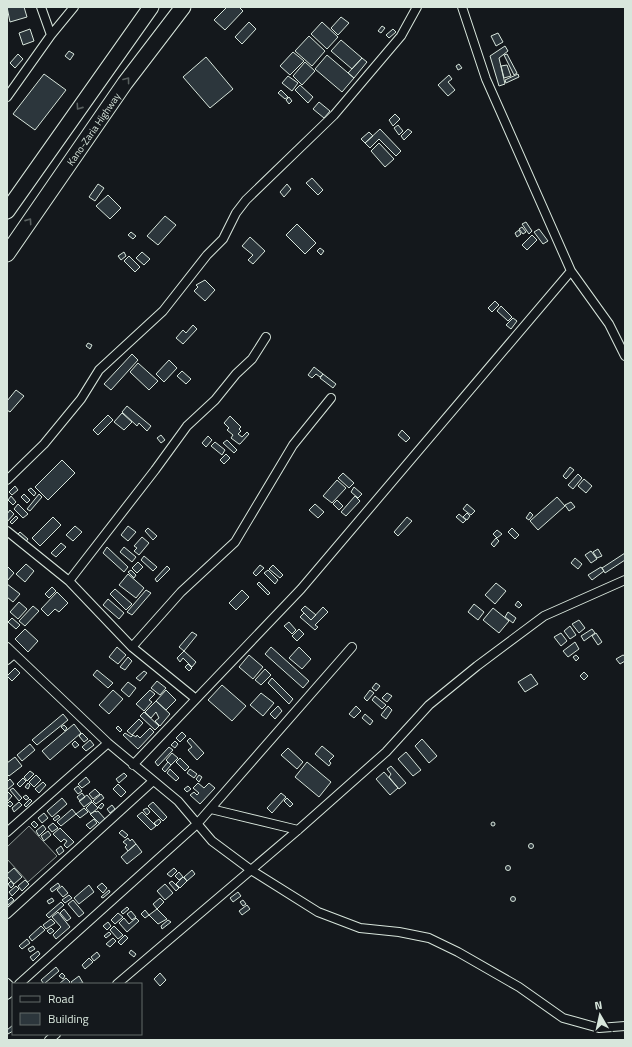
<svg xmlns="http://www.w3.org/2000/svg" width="632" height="1047" viewBox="0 0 632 1047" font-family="'Titillium Web',sans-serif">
<rect width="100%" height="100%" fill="#14181c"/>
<path fill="#202428" stroke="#939e99" d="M29,826l28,30 -29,26 -21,-23v-12z"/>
<path fill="#2c363c" stroke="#d8e6dc" d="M7,7h17l3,10 -17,5z
M227,7h12l4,4 -18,19 -11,-10z
M341,17l8,6 -11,12 -7,-7z
M249,22l7,7 -14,15 -7,-7z
M322,22l16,15 -11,12 -16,-15z
M382,26l3,2 -4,5 -3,-2z
M30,29l4,12 -11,4 -4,-12z
M393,29l3,3 -7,6 -3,-3z
M498,33l5,9 -7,4 -5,-10z
M309,36l16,15 -13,15 -17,-15z
M341,40l21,18 -10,11 -21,-18z
M505,46l3,5 -9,7 6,26 -6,2 -9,-30z
M69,51l5,3 -4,6 -5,-4z
M293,52l11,9 -14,14 -10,-9z
M18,54l5,5 -8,9 -5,-5z
M507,54l10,19 -3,2 -10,-20z
M327,55l27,23 -12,14 -27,-23z
M206,57l27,32 -23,19 -27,-31z
M362,58l5,4 -13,16 -6,-5z
M305,62l10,9 -13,14 -9,-9z
M459,64l3,4 -4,2 -2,-4z
M507,65l4,11 -7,2 -3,-12z
M44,74l22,16 -31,40 -22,-16z
M518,74l1,3 -13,6 -1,-3z
M449,75l3,4 -4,3 7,8 -7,6 -10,-11z
M288,76l10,7 -6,8 -10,-8z
M300,85l13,12 -5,6 -13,-13z
M281,90l7,7 -3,2 -7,-6z
M289,97l3,4 -3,3 -3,-4z
M319,102l11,9 -6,7 -11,-9z
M395,114l5,5 -7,7 -4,-6z
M398,125l5,6 -4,4 -5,-7z
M380,129l21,22 -5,5 -17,-17 -9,9 -5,-5z
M408,129l4,3 -8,8 -3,-4z
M369,132l4,4 -8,7 -4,-4z
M379,143l15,16 -9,8 -14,-16z
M312,178l11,12 -5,5 -12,-12z
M98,184l6,4 -9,13 -6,-4z
M287,184l4,5 -7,8 -4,-5z
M108,195l13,13 -11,11 -14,-13z
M165,216l11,9 -18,20 -11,-9z
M526,222l6,9 -3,3 -7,-10z
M297,224l19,19 -11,11 -19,-19z
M522,227l4,5 -3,2 -4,-5z
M539,229l9,12 -5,3 -9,-12z
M519,230l2,4 -4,3 -2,-4z
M131,232l5,4 -3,3 -5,-4z
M532,235l5,5 -10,10 -5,-5z
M250,237l15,14 -12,13 -5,-4 5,-5 -11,-9z
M320,248l4,3 -3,4 -4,-4z
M124,252l2,4 -5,4 -3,-4z
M142,252l8,7 -6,6 -8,-7z
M129,256l11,11 -5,5 -11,-11z
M205,280l10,10 -10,11 -11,-10 4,-4 -2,-2z
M495,301l4,4 -7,7 -4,-4z
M501,306l11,11 -4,4 -11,-10z
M513,318l4,3 -6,8 -5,-4z
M193,325l4,4 -14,15 -7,-6 7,-8 3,3z
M88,343l4,2 -2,4 -4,-3z
M132,354l6,6 -27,30 -7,-6z
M169,360l8,8 -13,14 -8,-8z
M138,363l20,18 -9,9 -19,-18z
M314,367l9,7 -3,3 -4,-3 -4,4 -4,-3z
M182,371l9,8 -5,5 -9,-8z
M323,374l13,10 -3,4 -13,-10z
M16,390l8,6 -14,16 -3,-2v-9z
M127,406l24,20 -4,5 -8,-8 -2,3 -15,-14z
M122,413l10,9 -8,8 -10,-8z
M108,415l5,5 -15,15 -5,-5z
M230,416l11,11 -2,2 2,2 -3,3 4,3 5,-5 2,2 -9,10h-1l-8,-6 2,-3 -6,-5 2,-2 -5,-5z
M402,430l8,8 -4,4 -8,-7z
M161,435l4,5 -4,3 -4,-5z
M208,436l4,4 -6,7 -4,-4z
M227,440l10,10 -3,3 -11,-10z
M215,442l10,8 -3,5 -11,-9z
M226,454l4,4 -6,6 -4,-4z
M62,460l13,13 -27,27 -13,-13z
M570,467l4,3 -8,9 -3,-3z
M343,473l11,10 -5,5 -11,-10z
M578,474l4,4 -9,11 -5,-4z
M584,479l8,7 -6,7 -8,-7z
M337,480l9,8 -14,15 -9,-7z
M15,486l3,4 -6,5 -3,-3z
M354,487l8,7 -4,4 -7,-6z
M31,488l5,5 -2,3 -6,-6z
M24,494l6,6 -3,3 -6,-6z
M39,494l3,3 -12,14 -3,-2z
M11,496l5,6 -3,3 -5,-5z
M355,496l5,5 -14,15 -5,-4z
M557,497l8,9 -27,24 -8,-9z
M337,500l6,6 -4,4 -6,-6z
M571,502l4,5 -6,4 -4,-6z
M18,504l10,10 -5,4 -9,-9z
M315,504l9,8 -6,6 -9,-8z
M467,504l8,7 -4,4 -8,-6z
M10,510l4,4 -7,8v-8z
M530,512l3,3 -4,5 -3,-2z
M467,513l3,3 -3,4 -4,-3z
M459,514l7,6 -3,3 -7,-6z
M16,516l2,2 -6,6 -2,-2z
M53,517l8,8 -21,21 -8,-8z
M407,517l5,4 -14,15 -4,-4z
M75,526l7,6 -9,9 -7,-6z
M128,526l8,6 -8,9 -7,-6z
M148,528l9,8 -4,4 -8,-9z
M512,528l7,7 -4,4 -7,-7z
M497,530l5,4 -5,4 -4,-4z
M20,532l8,7 -3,4 -8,-8z
M142,537l7,6 -10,12 -5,-4 3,-3 -3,-2z
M496,538l3,3 -5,6 -3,-3z
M61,543l5,4 -10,10 -5,-4z
M107,547l21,20 -4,5 -21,-19z
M124,547l12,10 -4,5 -12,-10z
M598,549l4,7 -5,2 -4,-6z
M591,551l6,8 -6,4 -6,-8z
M625,553v7l-20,13 -3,-5z
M144,556l13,11 -4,4 -12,-11z
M575,558l7,6 -4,5 -7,-6z
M138,562l5,5 -6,6 -5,-5z
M26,564l8,7 -9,11 -9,-8z
M260,565l4,3 -8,8 -3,-3z
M273,565l10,10 -3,3 -11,-9z
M7,566l7,7 -7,8z
M167,566l3,3 -13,13 -2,-3z
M601,567l3,4 -12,9 -4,-5z
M131,570l5,5 -2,3 -6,-6z
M268,570l10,10 -3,4 -11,-11z
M128,574l16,14 -8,10 -17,-13z
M259,582l11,11 -2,2 -11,-11z
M496,583l10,8 -11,13 -10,-9z
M7,584l13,10 -7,8 -6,-5z
M52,587l4,4 -7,7 -4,-4z
M115,589l17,15 -6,6 -16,-16z
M146,590l5,3 -19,22 -5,-3z
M242,590l7,7 -13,13 -7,-7z
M57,592l11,11 -9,9 -4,-3 -7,7 -7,-7z
M108,599l16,14 -5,6 -16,-14z
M518,601l4,4 -3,3 -4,-3z
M19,602l8,7 -9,10 -8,-7z
M474,604l10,8 -6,8 -10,-8z
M33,606l6,5 -14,15 -6,-5z
M305,606l11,9 -5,5 -10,-10z
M323,607l5,5 -13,13 3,2 -3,3 -15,-13 4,-4 7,7z
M493,608l16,13 -10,12 -16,-13z
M508,612l8,6 -3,5 -8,-6z
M12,618l8,7 -4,4 -8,-7z
M579,620l6,8 -6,5 -7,-9z
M289,622l7,8 -4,4 -8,-8z
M570,626l6,9 -6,4 -6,-8z
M25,629l13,12 -10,11 -13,-13z
M299,629l5,5 -7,7 -5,-5z
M592,629l3,4 -11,8 -3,-5z
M192,632l5,3 -13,16 -5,-4z
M561,633l6,8 -6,5 -7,-9z
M596,633l6,9 -4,3 -6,-9z
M575,642l4,7 -11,8 -5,-6z
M117,647l9,8 -8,9 -9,-7z
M271,647l38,34 -6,7 -38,-34z
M299,647l12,12 -9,10 -13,-11z
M184,651l12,11 -4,5 -9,-9 -3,4 -3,-4z
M249,655l14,12 -10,12 -14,-12z
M576,655l3,3 -3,3 -3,-4z
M623,655l2,1v5l-5,3 -4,-5z
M128,657l4,4 -7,9 -5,-3z
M188,664l4,4 -3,3 -4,-4z
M15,668l5,5 -8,8 -5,-5z
M265,669l6,6 -10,10 -6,-5z
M97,670l16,13 -5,5 -15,-13z
M144,671l3,2 -7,8 -4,-3z
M584,672l4,4 -4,4 -4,-4z
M531,674l7,10 -13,8 -7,-10z
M272,678l21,21 -4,5 -21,-21z
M157,681l9,7 -6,7 -9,-7z
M128,682l8,6 -7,9 -8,-7z
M376,683l4,3 -4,5 -4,-3z
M222,685l24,21 -14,15 -24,-21z
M113,690l10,9 -14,15 -10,-9z
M150,690l5,4 -6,6 3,2 -8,9 -8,-7z
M166,690l10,10 -10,10 -10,-9z
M370,690l4,3 -7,8 -3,-3z
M261,693l13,10 -11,13 -13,-11z
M387,693l5,3 -5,6 -5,-4z
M375,696l11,9 -4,4 -10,-9z
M156,701l14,13 -10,12 -5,-5 4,-3 -3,-6 -5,6 -6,-6z
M278,706l4,5 -7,8 -5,-5z
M356,706l5,5 -7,7 -5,-4z
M388,706l4,4 -6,9 -5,-4z
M144,712l15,14 -4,4 -15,-14z
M63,714l5,6 -31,25 -5,-5z
M365,714l8,7 -3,4 -8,-7z
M139,719l4,4 -11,12 -5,-4z
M74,724l7,9 -31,27 -8,-9z
M64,725l3,3 -2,3 -4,-4z
M118,726l4,4 -2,2 -4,-4z
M150,728l4,4 -16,17 -15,-14 2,-2 6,4 2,-2 3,2 1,-2 3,3z
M182,732l4,4 -6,6 -4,-4z
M82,733l6,6 -4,3 -5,-6z
M190,738l14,15 -7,7 -9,-10 4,-3 -5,-6z
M422,739l15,17 -8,7 -14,-17z
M90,740l4,5 -8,6 -4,-4z
M75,741l4,4 -4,3 -3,-4z
M175,741l3,3 -3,4 -4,-3z
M30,744l5,6 -13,11 -5,-6z
M322,746l12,10 -5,5 2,2 -2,3 -14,-12z
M169,747l4,3 -15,16 -3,-4z
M288,748l15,14 -6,7 -16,-14z
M406,752l15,18 -8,6 -15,-17z
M172,753l6,5 -7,7 -5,-5z
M15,757l7,9 -13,10 -2,-2v-11z
M180,758l9,9 -4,4 -9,-9z
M168,762l3,3 -6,7 -3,-3z
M307,762l24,20 -12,15 -24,-20z
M391,766l15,17 -7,6 -10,-12 2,-3 -4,-5z
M170,769l9,9 -3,3 -9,-8z
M190,769l7,5 -3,4 -7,-5z
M30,771l4,3 -7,7 -3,-4z
M384,772l14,16 -8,7 -14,-16z
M124,773l3,3 -8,7 -3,-4z
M36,775l5,5 -7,7 -5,-5z
M199,775l3,2 -3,5 -3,-3z
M86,777l4,5 -8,6 -4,-4z
M23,778l3,3 -6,6 -3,-3z
M10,779l4,5 -7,6v-8z
M43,782l3,3 -7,8 -4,-4z
M28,783l2,2 -2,4 -3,-2z
M198,783l6,5 5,-5 6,5 -15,16 -10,-9 4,-3 3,3 2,-2 -6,-5z
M118,784l8,8 -5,5 -8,-8z
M78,786l4,5 -4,3 -4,-5z
M188,786l3,3 -4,3 -3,-3z
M13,788l9,10 -3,3 -9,-11z
M95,789l5,5 -7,5 -4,-5z
M7,791l5,5 -5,6z
M82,793l3,4 -5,4 -3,-4z
M281,793l5,4 -14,16 -5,-5z
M101,794l3,4 -8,6 -3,-3z
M26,795l3,3 -3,2 -3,-3z
M87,795l5,6 -8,6 -5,-6z
M62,798l5,6 -15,13 -5,-6z
M287,798l6,6 -3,3 -6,-6z
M30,799l2,2 -6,6 -2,-2z
M10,801l3,3 -3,3 -3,-3z
M19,802l3,3 -8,7 -2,-4z
M92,802l6,6 -7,6 -5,-6z
M153,802l14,15 -4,4 -15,-15z
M102,803l2,2 -3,4 -3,-2z
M112,805l3,4 -5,4 -3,-4z
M84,808l4,4 -8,6 -4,-4z
M147,808l3,4 -3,3 -4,-5z
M72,809l4,5 -15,12 -4,-4z
M95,811l1,1 2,-1 7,8 -5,5 -10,-10z
M142,812l14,14 -5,4 -14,-14z
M44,813l4,5 -6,5 -4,-5z
M58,815l2,2 -5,4 -2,-2z
M94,819l3,4 -7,6 -4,-4z
M159,819l2,3 -4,4 -3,-3z
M34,821l4,4 -3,3 -4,-4z
M491 824a2 2 0 1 1 4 0a2 2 0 1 1-4 0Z
M53,823l5,5 -6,4 -4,-5z
M43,825l3,4 -7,7 -3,-5z
M60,828l14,14 -7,6 -3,-3 3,-4 -3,-2 -3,3 -8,-8z
M122,830l6,5 -3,3 -6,-5z
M48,831l3,4 -7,6 -3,-5z
M128,838l2,3 2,-2 4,5 -8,7 -3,-4 2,-2 -4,-3z
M528.5 846a2.5 2.5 0 1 1 5 0a2.5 2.5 0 1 1-5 0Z
M136,844l6,8 -15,12 -6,-7z
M61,846l3,5 -5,4 -3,-5z
M505.5 868a2.5 2.5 0 1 1 5 0a2.5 2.5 0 1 1-5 0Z
M14,868l8,9 -8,7 -7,-8v-2z
M174,868l3,3 -6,6 -4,-3z
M192,870l3,4 -8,7 -3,-4z
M179,872l4,5 -4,3 -4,-4z
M183,877l4,4 -7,7 -4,-4z
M25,880l4,4 -7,7 -4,-5z
M11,881l3,4 -3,3 -3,-4z
M172,881l7,7 -3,3 -7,-8z
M58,883l2,3 -8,6 -2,-3z
M102,883l5,5 -4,5 -6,-6z
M165,884l8,9 -8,7 -8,-9z
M89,885l5,7 -15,12 -5,-6z
M16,886l3,3 -7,7 -3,-4z
M62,886l6,7 -5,4 -6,-7z
M109,890l1,2 -7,6 -2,-1z
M238,892l3,4 -8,6 -3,-4z
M69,895l3,3 -7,5 -3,-3z
M510.5 899a2.5 2.5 0 1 1 5 0a2.5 2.5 0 1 1-5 0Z
M11,897l3,3 -6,5 -1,-4z
M52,898l2,3 -5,3 -2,-3z
M160,898l4,4 -7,7 -4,-5z
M73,900l11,13 -5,4 -11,-13z
M243,900l3,4 -3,2 -3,-4z
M61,902l3,3 -15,13 -3,-3z
M247,905l3,4 -8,6 -3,-4z
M127,907l2,2 -6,5 -2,-2z
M64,909l7,9 -4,3 -7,-8z
M157,909l10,10 -9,5 -9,-9z
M145,910l4,5 -4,3 -4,-4z
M131,911l5,6 -4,3 -5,-6z
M58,912l12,15 -14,12 -3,-4 8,-8 -9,-10z
M118,913l5,4 -8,7 -4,-4z
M124,918l5,6 7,-6 3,3 -12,11 -8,-9z
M51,919l4,4 -9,6 -3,-4z
M168,920l3,2 -9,7 -1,-3z
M108,922l3,4 -4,4 -4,-4z
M41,926l4,4 -13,11 -3,-4z
M114,926l9,9 -5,4 -8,-9z
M51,928l3,3 -4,3 -3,-3z
M109,932l2,2 -5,4 -2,-2z
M125,935l3,3 -7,7 -3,-3z
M113,938l3,3 -6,6 -4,-3z
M27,939l3,4 -8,6 -3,-3z
M33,946l2,3 -5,3 -2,-3z
M131,950l5,4 -2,3 -5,-4z
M38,951l2,3 -7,7 -3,-4z
M97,952l3,4 -6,5 -3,-4z
M89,958l4,4 -8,7 -3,-4z
M56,967l3,4 -15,13 -3,-4z
M62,973l3,3 -2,3 -4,-3z
M160,973l6,7 -6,6 -6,-7z
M79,976l4,7 -10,1 -2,-2z
M66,978l4,4 -2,2h-9z
M13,1025v6l-5,3 -1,-4z"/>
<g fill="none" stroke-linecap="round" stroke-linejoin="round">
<g stroke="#d8e6dc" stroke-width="10">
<path id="street" d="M41,7l10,28 23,-28
M462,7l24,72 85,192 38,53 16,32
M7,97l44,-62
M7,480l37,-36 37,-45 18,-29 64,-59 44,-56 16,-16 13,-26 10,-13 88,-85 67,-79 16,-29
M7,531l62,50 63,66 64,52
M69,581l86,-111 32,-44 28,-26 21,-26 16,-15 14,-22
M7,647l101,96 70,58 34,40 39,29 67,42 42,16 39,4 30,6 29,14 61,35 44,31 36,10 26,-2
M132,647l49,-55 54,-50 58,-97 38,-47
M7,660l7,-6
M133,765l168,-176 270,-318
M211,809l87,21
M7,832l101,-89
M7,914l146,-133
M7,983l6,6
M19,984l178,-160 155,-177
M117,984l181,-154 88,-78 43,-47 48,-39 67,-50 81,-36
M7,995l6,-5
M49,1040l7,-6"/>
</g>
<g stroke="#d8e6dc" stroke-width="17">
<g id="highway">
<path d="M7,211l144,-204"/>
<path id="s1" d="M7,254l118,-171 58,-76"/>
</g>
</g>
<use href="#street" stroke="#14181c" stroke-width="8"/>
<use href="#highway" stroke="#14181c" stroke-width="15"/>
</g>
<defs><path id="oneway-chevron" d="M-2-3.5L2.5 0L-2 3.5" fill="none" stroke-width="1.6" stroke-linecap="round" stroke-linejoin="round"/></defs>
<g stroke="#59605f">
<use href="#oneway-chevron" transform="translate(127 80) rotate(-53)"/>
<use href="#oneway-chevron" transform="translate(79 107) rotate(125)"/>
<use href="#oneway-chevron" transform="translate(29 221) rotate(-55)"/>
</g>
<g text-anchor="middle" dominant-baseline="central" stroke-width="3" stroke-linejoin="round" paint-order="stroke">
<g font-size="10" fill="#d8e6dc" stroke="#14181c">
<text stroke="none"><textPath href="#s1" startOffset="152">Kano-Zaria Highway</textPath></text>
</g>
</g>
<rect width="632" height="1047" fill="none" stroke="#d8e6dc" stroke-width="16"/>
<rect x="12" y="983" width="130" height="52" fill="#14181c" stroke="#626a69"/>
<rect x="20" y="996" width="20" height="6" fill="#14181c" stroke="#626a69"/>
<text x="48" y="1003" font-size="12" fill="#d8e6dc">Road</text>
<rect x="20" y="1013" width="20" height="12" fill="#2c363c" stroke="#626a69"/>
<text x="48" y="1023" font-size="12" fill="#d8e6dc">Building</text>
<g transform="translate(600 1015) rotate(351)" stroke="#14181c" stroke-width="3" paint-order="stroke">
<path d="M0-3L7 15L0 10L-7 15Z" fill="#d8e6dc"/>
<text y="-6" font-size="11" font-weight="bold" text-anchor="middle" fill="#d8e6dc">N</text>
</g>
</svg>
